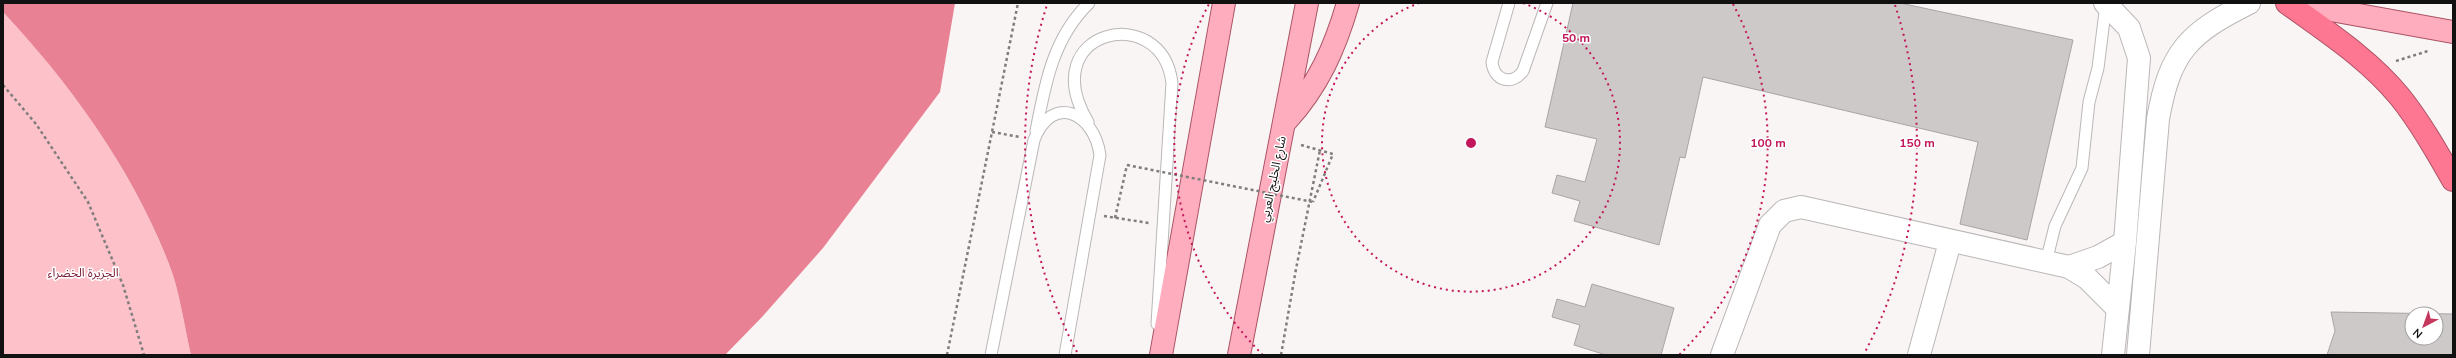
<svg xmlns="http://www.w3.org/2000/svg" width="2456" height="358" viewBox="0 0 2456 358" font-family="'Nunito Sans','Noto Sans Arabic',sans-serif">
<rect width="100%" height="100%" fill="#faf5f5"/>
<path fill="#fcc1c9" d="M3,12c69,72 136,168 170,263 8,26 12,54 18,80h-188z"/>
<path fill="#e78193" d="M3,3h952l-15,89 -117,156 -61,69 -37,38h-534c-6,-26 -10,-54 -18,-80 -34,-96 -101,-190 -170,-263z"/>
<path fill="#cec9c9" stroke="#a9a4a5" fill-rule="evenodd" d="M1573,3h327l173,37 -46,200 -67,-16 18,-82 -275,-65 -18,81 -5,-1 -21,88 -85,-24 6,-20 -28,-8 5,-18 28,7 12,-43 -52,-12z
M1592,284l82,24 -13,47h-55l-32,-10 6,-20 -28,-8 5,-18 28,8z
M2331,312l122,2v41h-126l8,-24zM2412,314h24v24h-24z"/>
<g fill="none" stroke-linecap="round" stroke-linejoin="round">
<g stroke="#bbb7b7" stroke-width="13">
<path id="lane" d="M1509,3l-17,59c2,19 20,24 31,9l24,-68
M1088,122c-55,-92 74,-122 84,-39l-15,241
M1036,131c9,-47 17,-93 53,-128
M2046,262l9,-36 27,-58 7,-66 9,-34 8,-64
M991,355l43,-215c18,-47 60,-28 66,15l-35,200"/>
</g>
<g stroke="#bbb7b7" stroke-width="24">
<path id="street" d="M2105,3l24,25 10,30 -14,184 -12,113
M2069,267l29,-10 27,-15
M1722,355l48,-130 14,-14 17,-4 268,60 18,11 31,31
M1919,355l31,-113
M2138,355l20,-236c12,-68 31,-86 91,-116"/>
</g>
<g stroke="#ab5365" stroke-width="24">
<path id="primary" d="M2292,3l161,29
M1286,121c32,-35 49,-73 62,-118
M1161,355l63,-352
M1239,355l68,-352"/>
</g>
<g stroke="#ab5365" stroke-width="24">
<path id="highway" d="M2287,3c40,29 82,56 113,94 20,25 37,55 53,83"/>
</g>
<path stroke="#807d7d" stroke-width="2.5" stroke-dasharray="3 3" stroke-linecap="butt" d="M2396,61l32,-10
M3,85l33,39 52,78 35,83 21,70
M992,132l28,5
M1301,145l32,9 -20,48
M1104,216l45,7
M1115,218l12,-53
M947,355l71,-352
M1281,355l15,-86 24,-119"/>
<use href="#lane" stroke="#fff" stroke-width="11"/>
<use href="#street" stroke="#fff" stroke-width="22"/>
<use href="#primary" stroke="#feadbe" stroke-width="22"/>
<use href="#highway" stroke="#fe7792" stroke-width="22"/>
<path stroke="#807d7d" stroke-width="2.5" stroke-dasharray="3 3" stroke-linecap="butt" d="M1127,165l186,37"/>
</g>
<g fill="none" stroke="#c2185b" stroke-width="2" stroke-dasharray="2 4">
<path d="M1523 3A149 149 0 1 1 1419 3"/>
<path d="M1263 355A297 297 0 0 1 1209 4M1733 4A297 297 0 0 1 1679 355"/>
<path d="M1077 352A446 446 0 0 1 1047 5M1895 5A446 446 0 0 1 1865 352"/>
</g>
<g text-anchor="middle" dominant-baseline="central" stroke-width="3" stroke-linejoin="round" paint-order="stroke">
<g font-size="12" fill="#121111" stroke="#fff">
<text transform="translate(1273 179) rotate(-78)">شارع الخليج العربي</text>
</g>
<g font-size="12" fill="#751a33" stroke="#fff">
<text x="83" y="273">الجزيرة الخضراء</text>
</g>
</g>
<circle cx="1471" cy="143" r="6" fill="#c2185b" stroke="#fff" stroke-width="2"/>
<g font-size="12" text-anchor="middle" font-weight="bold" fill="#c2185b" stroke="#fff" stroke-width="3" stroke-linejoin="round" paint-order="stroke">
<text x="1576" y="42">50 m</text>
<text x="1768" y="147">100 m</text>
<text x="1917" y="147">150 m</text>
</g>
<rect width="2456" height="358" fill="none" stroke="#121111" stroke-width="8"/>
<g transform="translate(2424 326) rotate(221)"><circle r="19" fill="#ffffff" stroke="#a0a0a0"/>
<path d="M0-3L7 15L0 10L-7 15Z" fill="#c6375d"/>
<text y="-6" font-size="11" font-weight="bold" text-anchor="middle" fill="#121111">N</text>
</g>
</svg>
